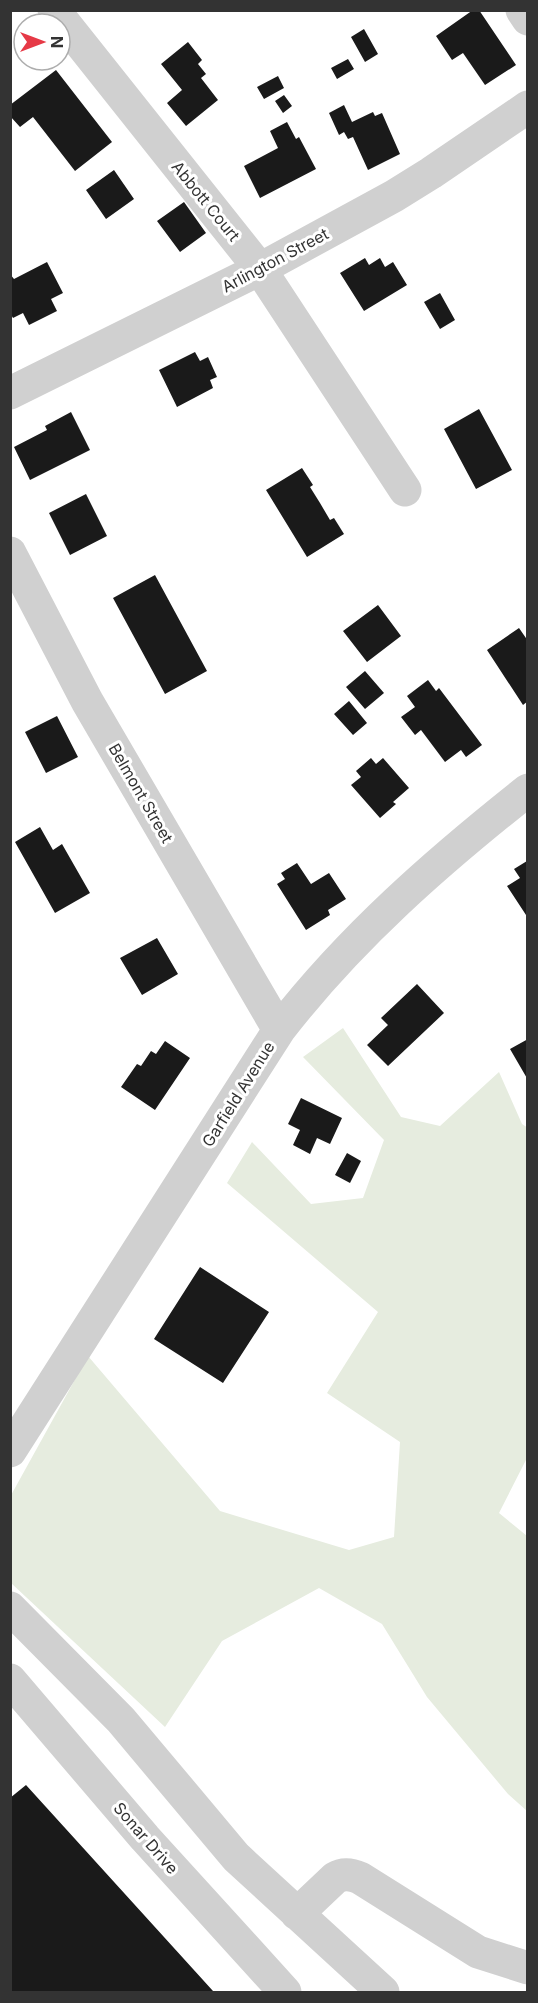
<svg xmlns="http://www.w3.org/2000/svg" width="538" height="2003" viewBox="0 0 538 2003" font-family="Inter,sans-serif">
<rect width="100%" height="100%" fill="#fff"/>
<path fill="#e6ecdf" d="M343,1028l58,89 39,9 59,-54 23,52 6,4 -1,330 -28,55 28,23v275l-19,-17 -81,-97 -45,-73 -63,-36 -97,53 -57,86 -154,-144 -1,-86 78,-141 132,155 129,39 45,-13 6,-95 -73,-49 51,-81 -151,-129 25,-41 59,62 52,-6 21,-58 -81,-83z"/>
<path fill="#1a1a1a" d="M473,10h6l37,55 -31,20 -22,-32 -11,7 -16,-24z
M364,29l14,25 -13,8 -14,-25z
M188,42l14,18 -4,4 8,10 -5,4 17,22 -32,26 -19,-23 15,-13 -21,-26z
M348,59l6,10 -17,10 -6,-11z
M56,70l56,72 -37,29 -42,-54 -13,10 -10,-11v-11z
M278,76l6,12 -20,11 -7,-12z
M284,95l8,11 -9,7 -8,-12z
M344,105l8,17 21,-10 2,4 7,-3 18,41 -32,16 -15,-33 -5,2 -4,-7 -5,3 -10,-22z
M287,122l9,17 3,-2 17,32 -56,29 -16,-32 34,-18 -8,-17z
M114,170l20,29 -28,20 -20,-29z
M184,202l22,31 -26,19 -23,-31z
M365,258l4,7 11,-7 5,9 8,-5 14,23 -43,26 -24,-38z
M47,262l16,31 -12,6 6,12 -28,14 -6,-12 -10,5 -3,-5v-39l4,5z
M440,293l15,27 -15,9 -16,-27z
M195,352l5,9 8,-4 9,20 -7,3 3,8 -36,19 -18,-37z
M479,409l33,61 -36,19 -32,-60z
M71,412l19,38 -60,30 -16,-33 33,-17 -2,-4z
M302,468l11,17 -3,2 10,16 10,17 4,-2 10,16 -37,23 -41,-67z
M86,494l21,42 -37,19 -21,-42z
M155,575l52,96 -42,23 -52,-96z
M378,605l23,31 -34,26 -24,-31z
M519,628l9,13v60l-5,4 -36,-55z
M365,671l19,22 -19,16 -19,-22z
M428,680l8,11 3,-3 43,57 -16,12 -5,-7 -16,12 -24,-32 -6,5 -14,-18 14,-10 -8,-11z
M349,701l18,22 -14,12 -19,-21z
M57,716l21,41 -32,16 -21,-41z
M371,758l5,6 7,-6 26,30 -16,14 3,2 -16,14 -29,-33 10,-8 -5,-6z
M40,827l13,23 9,-6 28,49 -35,20 -40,-71z
M527,861l1,52 -2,2 -19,-29 13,-8 -6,-9z
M297,863l14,21 18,-11 17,26 -18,11 2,5 -24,15 -29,-46 8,-5 -4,-6z
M157,938l21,36 -36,21 -22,-37z
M417,984l27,29 -56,53 -21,-21 21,-20 -7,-7z
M528,1039v41l-18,-31z
M165,1041l25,17 -35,52 -34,-23 16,-23 4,2 10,-15 5,3z
M301,1098l41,20 -12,26 -13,-6 -7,16 -17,-9 7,-15 -12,-6z
M347,1153l14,8 -11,22 -15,-8z
M200,1267l69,45 -46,71 -69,-44z
M26,1785l187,206 -1,1h-202v-194z"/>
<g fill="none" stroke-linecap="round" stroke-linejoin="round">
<path stroke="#d0d0d0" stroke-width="33" d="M54,10l206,259 145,221
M522,10l6,9
M10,393l250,-124 134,-73 37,-23 97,-66
M10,553l77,148 192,329
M10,1451l269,-421c71,-92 158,-168 249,-240
M10,1608l111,112 115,137 147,135
M10,1680l135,158 140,154
M297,1914l38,-36c8,-5 16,-4 25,0l118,74 50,16"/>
</g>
<g text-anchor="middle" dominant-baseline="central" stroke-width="6" stroke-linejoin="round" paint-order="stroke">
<g font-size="16" fill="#333" stroke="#fff">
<text transform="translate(206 201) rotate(51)">Abbott Court</text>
<text transform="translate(275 260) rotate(-28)">Arlington Street</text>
<text transform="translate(141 793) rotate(60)">Belmont Street</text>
<text transform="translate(238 1094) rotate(-58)">Garfield Avenue</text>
<text transform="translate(146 1838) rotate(49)">Sonar Drive</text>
</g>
</g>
<rect width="538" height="2003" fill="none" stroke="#333333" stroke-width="24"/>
<g transform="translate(42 42) rotate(90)"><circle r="28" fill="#ffffff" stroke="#adadad" stroke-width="1.5"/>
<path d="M0-4.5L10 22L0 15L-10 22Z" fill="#e63946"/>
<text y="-9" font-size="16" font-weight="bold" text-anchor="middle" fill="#333333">N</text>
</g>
</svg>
